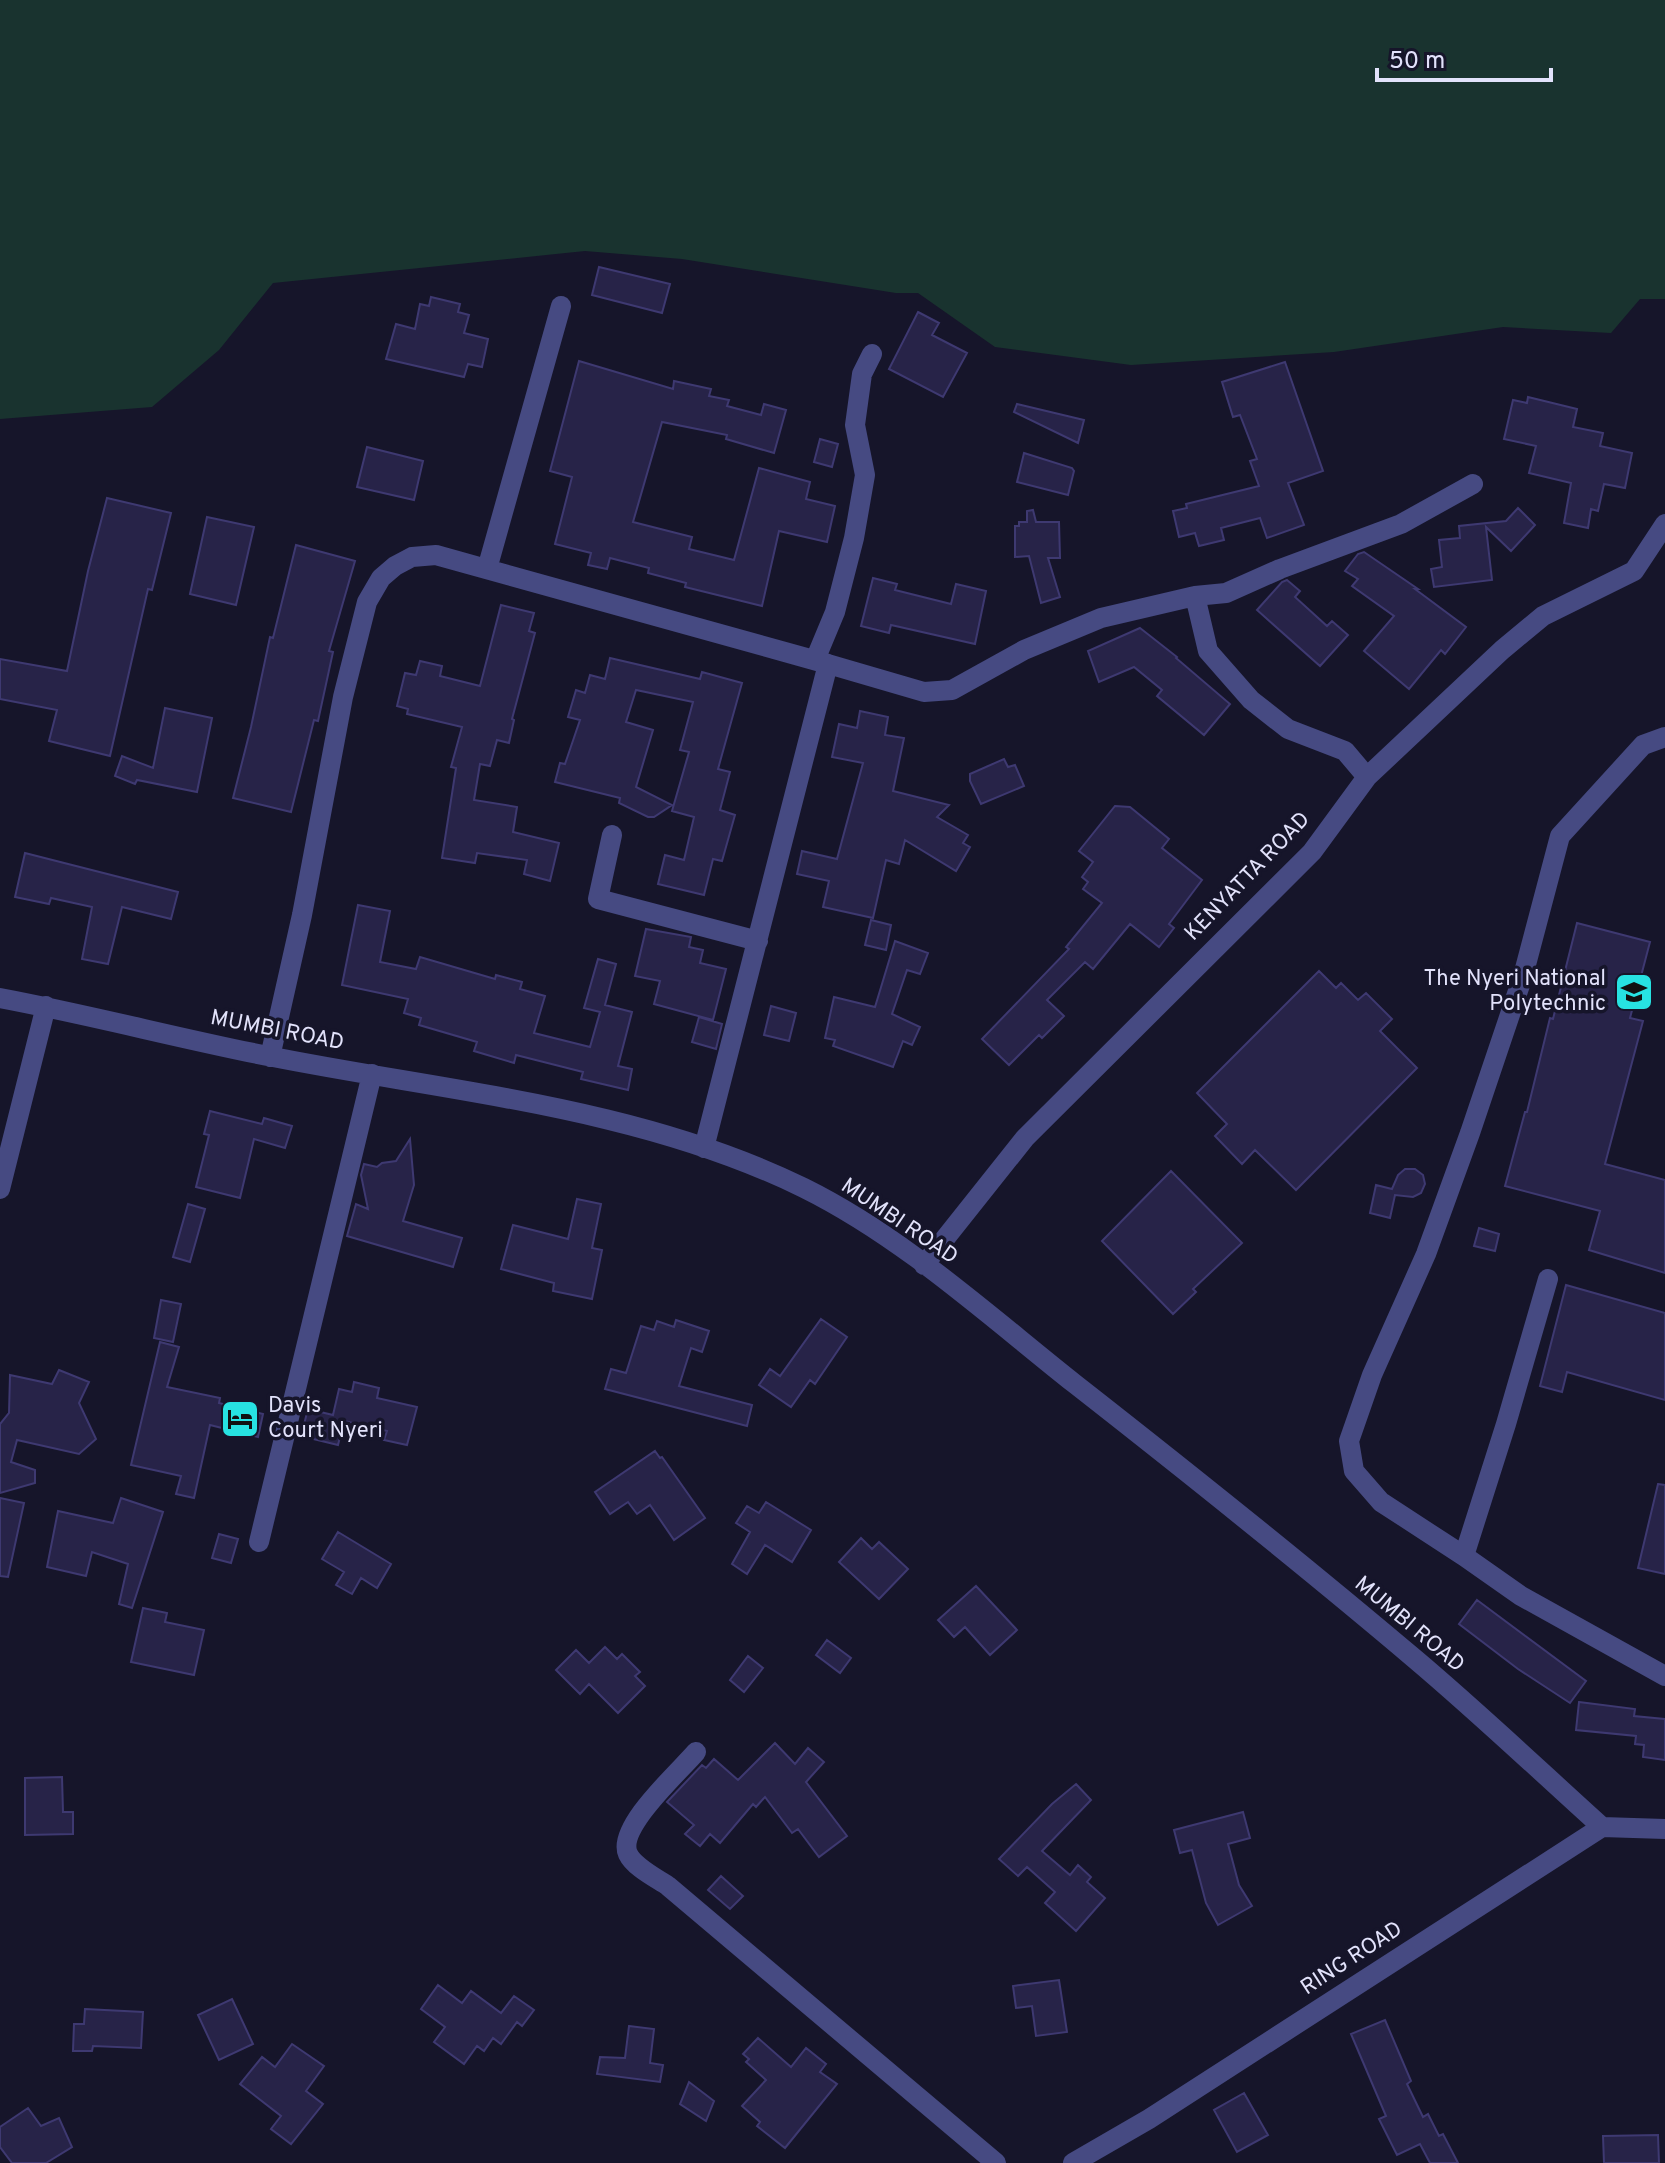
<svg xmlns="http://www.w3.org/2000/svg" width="1665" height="2163" viewBox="0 0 1665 2163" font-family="Overpass,sans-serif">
<rect width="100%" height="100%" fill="#16152a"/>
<path fill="#19332f" d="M0,0h1665v299h-25l-29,34 -108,-6 -169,25 -203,13 -136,-18 -77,-54h-22l-214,-34 -97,-8 -312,32 -54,67 -67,57 -152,12z"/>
<path fill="#272348" stroke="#3e3971" stroke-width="2" d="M599,267l71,17 -8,29 -70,-18z
M431,297l29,7 -2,8 11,3 -5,18 24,6 -6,28 -14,-3 -4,13 -78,-18 10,-35 19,5 5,-25 9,2z
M918,312l21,11 -7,12 35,18 -24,44 -54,-28z
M579,361l94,28 1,-8 37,8 -2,7 20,4 -2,6 34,9 3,-11 22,6 -12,43 -48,-14 1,-4 -65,-13 -29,100 59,15 -3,12 45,11 25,-92 51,14 -4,17 29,7 -8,36 -48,-11 -17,75 -77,-19 1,-4 -38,-10 1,-5 -39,-10 -3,11 -19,-4 3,-12 -36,-9 17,-67 -22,-6z
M1285,362l38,109 -35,12 16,42 -37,13 -7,-20 -39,10 3,12 -25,6 -4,-13 -16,4 -6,-26 14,-3 -1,-4 73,-18 -9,-25 7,-2 -17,-44 -7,2 -11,-35z
M1528,397l49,12 -4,18 30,6 -3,13 32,7 -7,35 -21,-4 -6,27 -7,-2 -3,19 -24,-5 7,-40 -42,-10 7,-27 -32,-7 9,-39 14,3z
M1017,404l67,16 -6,23 -64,-31z
M820,439l18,5 -6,23 -18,-5z
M367,447l56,14 -9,39 -57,-13z
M1024,453l48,15 2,3 -6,24 -51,-13z
M107,498l64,15 -19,77 -4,-1 -38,167 -61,-15 8,-31 -57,-11v-40l67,12 21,-100z
M1518,508l17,17 -24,26 -25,-24 6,53 -58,7 -3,-18 11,-2 -3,-27 21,-2 -1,-12 47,-5z
M1033,510l3,12h23l1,36h-12l12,39 -19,6 -12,-47 -14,1v-31h4v-4h8v-11z
M207,517l47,10 -18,78 -46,-11z
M296,545l59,16 -26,90 4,1 -15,69 -4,-1 -23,92 -58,-14 18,-71 19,-90 3,1z
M1364,552l54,37h-3l51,38 -21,27 -4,-4 -32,39 -45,-38 30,-35 -42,-30 6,-7 -13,-8 13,-17z
M873,578l24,6 -2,6 56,14 5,-20 30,7 -11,53 -84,-19 -2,8 -28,-7z
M1287,580l13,11 -5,6 32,29 5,-5 16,14 -28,31 -63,-56 25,-28z
M501,605l33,8 -5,18 6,2 -23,86 2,1 -5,23 -12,-3 -7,26 -10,-2 -6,36 43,7 -4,25 46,11 -9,38 -26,-7 3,-14 -50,-7 -2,10 -33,-5 14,-90 -5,-1 11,-40 -55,-13 1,-5 -11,-3 8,-33 11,2 4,-14 22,5 -2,10 40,10z
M1140,628l37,29 -1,1 54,46 -26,31 -47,-39 5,-6 -28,-23 -35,15 -11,-31z
M610,658l90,21 2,-7 40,11 -24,86 12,3 -10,38 15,5 -13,46 -9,-2 -9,36 -46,-11 7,-29 19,5 10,-43 -22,-6 17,-59 -9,-2 13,-48 -57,-12 -10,32 27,8 -17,57 36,18 -18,12h-6l-29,-14 1,-5 -65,-16 5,-19 5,1 15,-44 -12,-3 8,-27 9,3 5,-18 15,4z
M165,708l47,10 -15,74 -60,-12 -2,4 -20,-8 7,-20 31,12z
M860,711l28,6 -3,18 19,3 -11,53 56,14 -12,12 31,18 -5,8 7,4 -14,24 -51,-31 -6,24 -13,-4 -13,58 -50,-11 6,-26 -32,-7 5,-23 35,8 26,-96 -31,-6 7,-33 18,4z
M1004,759l4,8 7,-2 9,21 -43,18 -11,-23v-7z
M1115,806l15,1 39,32 -7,9 40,32 -33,44 5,4 -15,19 -29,-23 -37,45 -8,-7 -38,38 17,16 -22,22 -3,-3 -30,30 -27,-26 87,-90 -3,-2 36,-44 -19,-14 5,-7 -6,-5 11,-15 -14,-11z
M25,853l153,39 -7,27 -49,-12 -14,57 -26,-5 10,-52 -41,-9 -2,6 -34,-7z
M358,905l32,6 -10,51 36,7 4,-12 75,22 1,-4 26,7 -2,7 25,7 -11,37 56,14 10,-35 -16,-4 14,-49 18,5 -11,41 27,7 -14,54 14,3 -4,21 -47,-11 2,-7 -67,-17 -2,8 -40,-12 3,-9 -58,-17 2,-7 -17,-5 4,-14 -66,-14z
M871,920l20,5 -5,25 -21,-5z
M1577,923l73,19 -20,76 13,3 -38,143 60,16v93l-76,-23 11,-39 -95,-25 20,-74h2l23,-94 3,1z
M646,929l45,8 -2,10 14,3 -3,13 26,6 -13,51 -59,-16 6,-23 -25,-5z
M895,941l33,12 -8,21 -13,-4 -15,44 28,13 -8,18 -9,-4 -10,26 -60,-21 2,-6 -10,-2 9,-41 41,10z
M1319,971l17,17 5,-5 17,17 8,-7 26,26 -12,12 37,37 -121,122 -41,-40 -13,14 -27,-28 12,-12 -30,-31z
M771,1006l25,7 -7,28 -25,-6z
M699,1017l23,7 -6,25 -24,-7z
M210,1111l52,13 2,-6 28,8 -7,22 -31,-9 -14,59 -44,-11 13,-52 -5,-1z
M410,1139l4,46 -11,36 59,17 -9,29 -106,-31 9,-32 12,5 -7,-34 3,-11 13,3 5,-4 14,-2z
M1405,1169h10l8,6 2,9 -4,9 -8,4 -18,-2 -5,23 -20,-5 6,-28 16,4 6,-14z
M1171,1171l71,72 -49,46 3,3 -23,22 -71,-73z
M577,1199l24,5 -9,44 10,2 -10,49 -39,-8 1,-8 -53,-14 12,-44 55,14z
M188,1204l17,5 -15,53 -17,-5z
M1479,1228l20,6 -4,17 -21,-5z
M1566,1285l99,28v87l-98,-28 -5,20 -22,-6z
M161,1300l20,4 -8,38 -19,-4z
M821,1319l26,18 -32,47 -5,-4 -19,27 -32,-22 11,-16 10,7z
M676,1320l33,11 -7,21 -11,-4 -12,38 73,19 -5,21 -142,-37 6,-20 15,4 15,-47 13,4 3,-9 17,6z
M160,1342l19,5 -12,40 53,11 -1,5 44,11 -5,23 -48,-12 -16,73 -18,-4 5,-18 -50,-11z
M59,1370l30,12 -10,21 17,36 -17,15 -62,-14 -6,22 24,8v13l-35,10v-69l9,-11 1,-38 42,9z
M354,1382l25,6 -2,10 40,9 -10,38 -23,-5 3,-9 -43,-10 -6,24 -37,-9 7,-27 25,6 6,-26 13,3z
M655,1451l5,7 2,-1 43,61 -31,22 -24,-35 -13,9 -9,-12 -18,12 -15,-22z
M1658,1484l7,1v89l-27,-6z
M0,1498l24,5 -16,74 -8,-1z
M121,1498l42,14 -31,96 -13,-4 9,-40 -36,-12 -6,24 -39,-9 11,-56 55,12z
M766,1502l45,28 -19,32 -27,-17 -18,29 -15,-10 18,-32 -14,-9 11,-17 12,7z
M338,1532l53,32 -14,24 -16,-10 -9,16 -16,-9 8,-13 -22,-13z
M219,1534l19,5 -7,24 -19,-5z
M861,1538l11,11 7,-7 29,27 -29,30 -40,-37z
M976,1586l41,44 -27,25 -25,-28 -11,10 -16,-17z
M1477,1600l109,81 -16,22 -52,-34 -59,-45z
M143,1608l24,5 -2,9 39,8 -10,45 -63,-13z
M827,1640l24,18 -11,15 -24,-18z
M605,1647l12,12 5,-5 18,18 -5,4 10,10 -27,27 -29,-29 -9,10 -24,-24 20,-20 13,13z
M748,1656l15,12 -19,24 -14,-12z
M1579,1702l56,7 -1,7 31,3v41l-22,-3 1,-12 -9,-1 1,-8 -60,-6z
M775,1743l20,21 13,-16 16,14 -18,20 41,54 -28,21 -21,-28 -6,4 -27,-36 -9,10 -3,-3 -33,39 -10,-9 -10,12 -15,-12 9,-9 -27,-23 35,-37 4,3 8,-9 24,21z
M62,1777l1,35h10v22l-48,1v-57z
M1076,1784l15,16 -49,51 28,24 8,-10 13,12 -4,5 18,16 -29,33 -31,-28 10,-11 -28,-25 -9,9 -19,-17 53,-55z
M1243,1812l7,26 -22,6 11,41 13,21 -34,19 -12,-22 -14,-53 -12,3 -6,-23z
M721,1876l22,20 -13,13 -22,-19z
M1059,1980l8,52 -31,4 -4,-30 -16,2 -3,-22z
M438,1985l24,18 9,-12 30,22 13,-17 20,14 -12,16 -5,-4 -16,22 -8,-6 -9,13 -7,-5 -13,18 -30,-22 11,-15 -24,-18z
M232,1999l21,45 -34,16 -21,-45z
M85,2009l58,3 -2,36 -48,-2 -1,5h-19l1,-27h10z
M1385,2020l26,61 -4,3 16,33 5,-3 11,22 4,-2 15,29h-28l-10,-19 -23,11 -18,-36 7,-3 -35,-82z
M629,2026l25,3 -4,34 13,2 -3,17 -63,-8 3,-17 25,1z
M758,2038l33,29 15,-19 20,16 -6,8 17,12 -52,64 -28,-22 3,-4 -18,-16 24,-26 -20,-18 3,-3 -6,-5z
M292,2044l32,22 -18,25 17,13 -32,40 -20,-15 10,-13 -41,-32 22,-27 13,10z
M689,2082l25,19 -8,20 -26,-17z
M1244,2093l24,42 -31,17 -23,-42z
M28,2108l13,18 18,-8 13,29 -26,16h-34l-12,-16v-20z
M1658,2135l1,28h-55l-1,-27z"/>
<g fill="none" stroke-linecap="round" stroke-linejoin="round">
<path stroke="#464a82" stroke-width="20" d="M487,569l74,-263
M1195,596l13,55 43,49 37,29 57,22 22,26
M815,660l20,-48 19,-74 11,-63 -10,-50 7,-51 10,-20
M828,664l96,28 28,-2 72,-40 77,-32 94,-22 31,-3 54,-24 121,-45 72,-40
M612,835l-14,64 160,42
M0,998c91,17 181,41 273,59 177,35 366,50 531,131 99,49 185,128 271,196 115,90 229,181 340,275 64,54 125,112 187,168
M270,1057l32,-142 41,-218 24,-95 14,-24 14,-12 17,-9 24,-2 392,109 -124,484
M0,1189l46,-183
M924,1265l101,-127 287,-286 55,-75 135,-127 41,-34 91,-45 31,-47
M1548,1279l-42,145 -42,132 57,40 144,80
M259,1542l113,-468
M1464,1556l-83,-54 -27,-31 -5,-30 23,-66 54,-121 44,-121 53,-157 37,-140 83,-91 22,-8
M696,1752c-17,20 -80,76 -68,102 6,13 28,24 40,32l328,277
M1073,2163l76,-44 453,-292 63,2"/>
</g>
<defs>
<g id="school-square" transform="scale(2)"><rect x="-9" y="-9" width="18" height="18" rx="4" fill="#27e2e2" stroke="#16152a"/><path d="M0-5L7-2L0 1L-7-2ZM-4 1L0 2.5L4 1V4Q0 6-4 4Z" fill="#111"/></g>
<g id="hotel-square" transform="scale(2)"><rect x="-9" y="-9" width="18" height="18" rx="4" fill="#27e2e2" stroke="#16152a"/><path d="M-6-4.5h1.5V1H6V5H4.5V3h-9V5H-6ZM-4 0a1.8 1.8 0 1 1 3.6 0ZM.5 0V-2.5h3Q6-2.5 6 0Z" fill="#111"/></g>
</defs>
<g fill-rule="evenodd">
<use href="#school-square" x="1634" y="992"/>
<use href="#hotel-square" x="240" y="1419"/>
</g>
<g text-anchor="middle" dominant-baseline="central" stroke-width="7" stroke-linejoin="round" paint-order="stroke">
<g font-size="22" fill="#e2e2fb" stroke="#16152a">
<text transform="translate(1248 877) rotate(-46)">KENYATTA ROAD</text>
<text transform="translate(277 1031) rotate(11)">MUMBI ROAD</text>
<text transform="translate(899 1222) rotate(34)">MUMBI ROAD</text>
<text transform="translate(1409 1625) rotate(40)">MUMBI ROAD</text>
<text transform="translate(1352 1959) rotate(-33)">RING ROAD</text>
</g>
<g font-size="22" fill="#e2e2fb" stroke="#16152a" text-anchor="end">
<text x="1606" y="979">The Nyeri National<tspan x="1606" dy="25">Polytechnic</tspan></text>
<text x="268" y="1406" text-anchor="start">Davis<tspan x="268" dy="25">Court Nyeri</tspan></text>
</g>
</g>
<path d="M1377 68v12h174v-12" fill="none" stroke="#e2e2fb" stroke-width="4"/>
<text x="1389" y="68" font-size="24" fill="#e2e2fb" stroke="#16152a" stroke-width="6" paint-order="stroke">50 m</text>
</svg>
